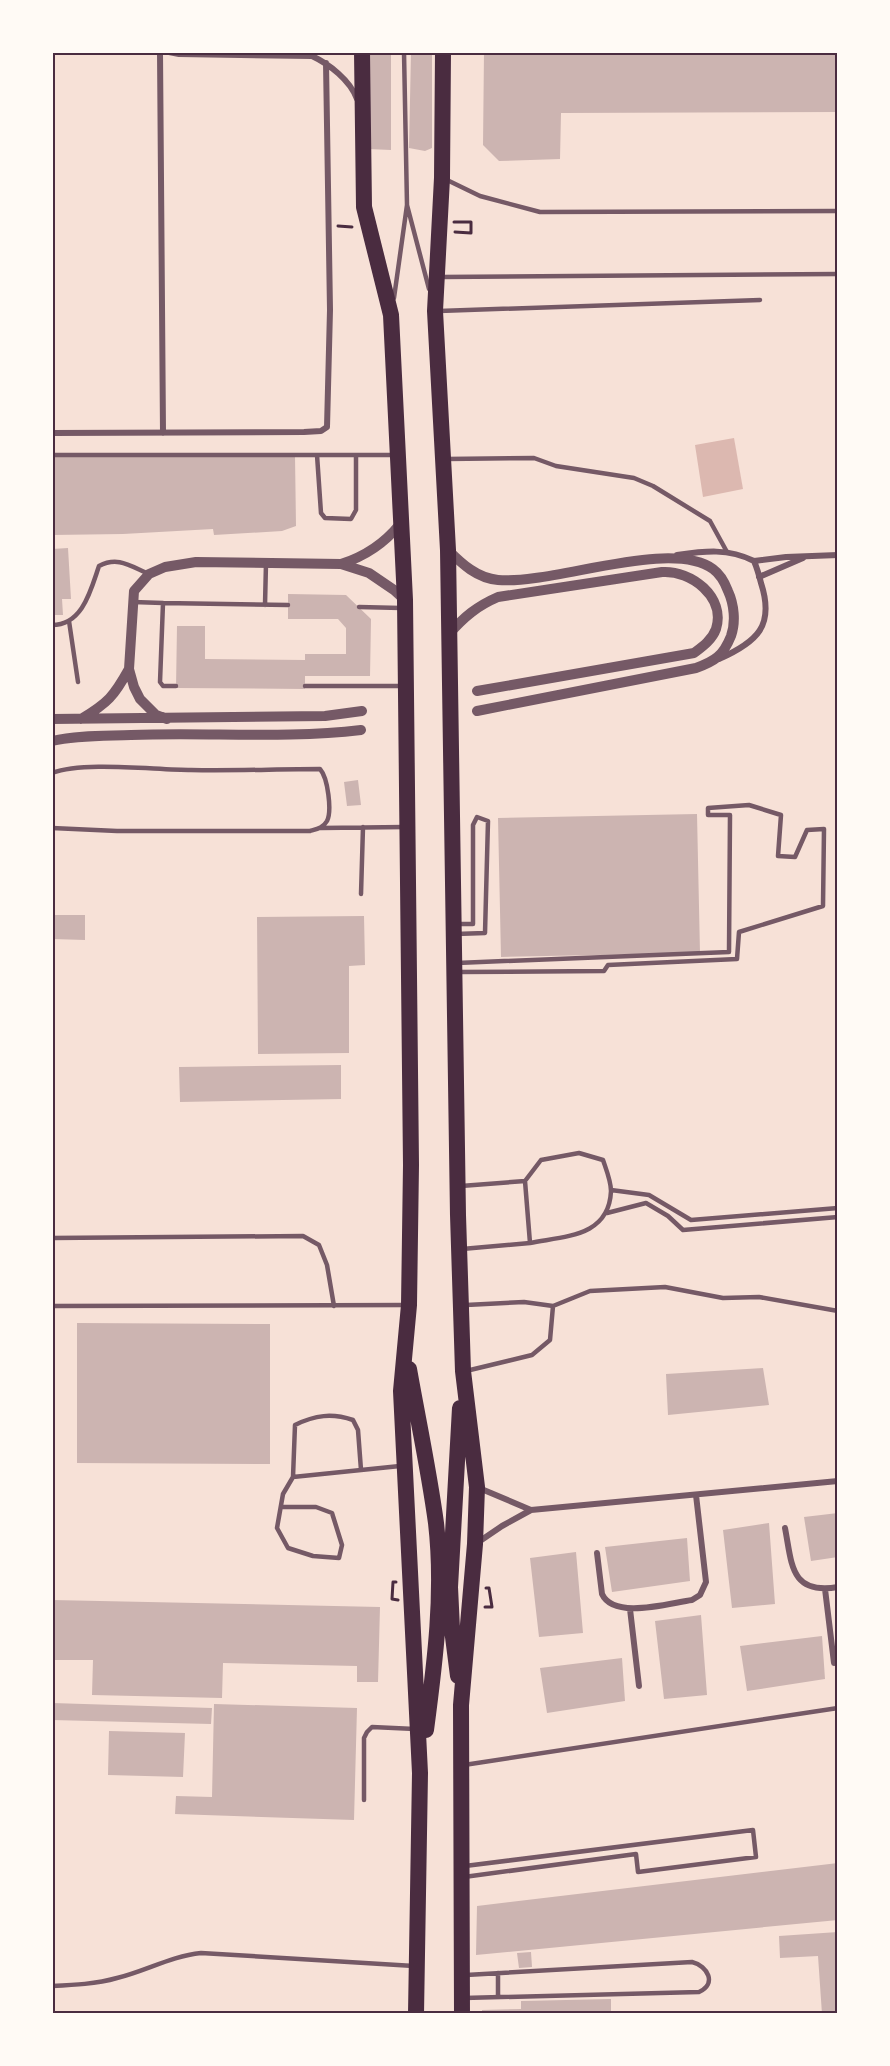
<svg xmlns="http://www.w3.org/2000/svg" width="890" height="2066" viewBox="0 0 890 2066" font-family="Commissioner,sans-serif">
<rect width="100%" height="100%" fill="#f7e1d7"/>
<path fill="#dcb8b0" d="M734,438l9,51 -40,8 -8,-52z"/>
<path fill="#ccb4b1" d="M370,52h21v98l-23,-1z
M411,52h21v96l-7,3 -16,-3z
M484,52h354v60l-277,1 -1,46 -61,2 -16,-16z
M295,456l1,70 -14,5 -68,4 -1,-6 -90,5 -71,1v-78z
M68,548l3,51h-9l1,16h-11v-66z
M288,594l58,1 25,24 -1,57h-65v13l-129,-1 1,-62h28v33l100,1v-6h41v-26l-8,-9h-50z
M358,780l3,25 -14,1 -3,-24z
M697,814l3,139 -199,4 -3,-139z
M52,915h33v25l-33,-1z
M364,916l1,49 -16,1v87l-91,1 -1,-137z
M341,1065v34l-161,3 -1,-35z
M77,1323l193,1v140l-193,-1z
M763,1368l6,37 -101,10 -2,-41z
M838,1513v44l-27,4 -7,-44z
M769,1523l6,81 -43,4 -9,-78z
M687,1538l3,43 -78,11 -7,-45z
M576,1552l7,81 -44,4 -9,-79z
M52,1600l328,7 -2,75h-21v-16l-134,-3 -1,35 -130,-3 1,-35h-41z
M701,1615l6,80 -43,4 -9,-78z
M822,1636l3,43 -78,12 -7,-45z
M622,1658l3,43 -78,12 -7,-45z
M52,1703l160,5 -1,16 -159,-4z
M214,1704l143,4 -3,112 -179,-6 1,-18 36,1z
M109,1731l76,2 -2,44 -75,-2z
M838,1863v57l-362,35 1,-49z
M838,1932v82h-16l-4,-58 -38,2 -1,-22z
M531,1952l1,15 -13,1 -2,-15z
M611,1999v15h-129v-4l39,-1v-8z"/>
<g fill="none" stroke-linecap="round" stroke-linejoin="round">
<path stroke="#4a2c40" stroke-width="3" d="M454,222h17v11l-16,-1
M338,226l14,1
M396,1582h-3l-1,17 6,1
M485,1607h7l-3,-19h-3"/>
<path stroke="#755966" stroke-width="4.5" d="M447,180l33,16 60,16 298,-1
M407,205l22,84
M441,277l397,-3
M394,298l13,-93 -3,-153
M439,311l321,-11
M52,455h343
M317,455l4,58 4,5 26,1 5,-9v-55
M446,459l88,-1 22,8 78,12 19,8 57,35 17,31
M133,602l30,1
M265,605l1,-42
M359,607l42,1
M69,621l9,61
M52,625c31,0 39,-36 47,-59 19,-10 31,0 50,8
M176,686h-13l-3,-4 3,-79 125,2
M305,686h98
M52,773c33,-12 101,-3 139,-3 43,1 86,-1 129,-1 8,9 12,42 7,52 -4,7 -10,8 -17,10h-193l-65,-3
M321,828l84,-1
M361,894l2,-67
M456,934l29,-1 3,-112 -11,-4 -4,8v99h-16
M457,963l272,-11 1,-137h-22v-7l41,-3 32,10 -3,41 17,1 12,-27 17,-1 -1,77 -84,26 -2,27 -129,6 -4,6 -147,1
M525,1181l16,-21 38,-7 24,7c3,9 8,21 8,31 -2,46 -46,45 -81,52
M461,1186l64,-5 5,62 -68,6
M611,1190l38,5 42,25 147,-12
M607,1213l39,-10 22,13 15,14 155,-13
M52,1238l251,-2 16,9 8,20 7,41
M466,1305l58,-3 29,4
M52,1306l354,-1
M466,1371l66,-16 18,-15 3,-34 37,-15 75,-4 58,11 36,-1 79,14
M293,1477l107,-11
M281,1507h35l16,6 10,32 -3,13 -26,-2 -25,-8 -11,-20 6,-34 10,-17 2,-52c20,-10 37,-12 58,-5l5,10 3,40
M464,1765l374,-57
M364,1800v-62l3,-6 5,-5 43,2
M464,1877l172,-23 2,18 118,-15 -3,-27 -288,36
M498,1973v24
M52,1986c22,-1 44,-2 65,-8 29,-7 54,-22 84,-25l213,13
M464,1998l235,-6c18,-8 9,-26 -7,-30l-226,13"/>
<path stroke="#755966" stroke-width="6" d="M160,52l3,381
M169,52l10,2 133,2c17,8 38,24 45,43
M52,433l252,-1 17,-1 6,-4 3,-117 -4,-247
M677,555c28,-4 51,-7 77,6 3,7 5,14 7,22 14,43 -4,59 -42,76
M754,561l32,-4 52,-2
M759,577l44,-19
M479,1488l52,22
M785,1528c7,36 5,67 53,59
M477,1543l25,-17 29,-16 307,-29
M597,1553l5,41c12,26 67,9 90,6l8,-5 6,-13 -10,-87
M825,1589l9,74
M630,1609l9,77"/>
<path stroke="#755966" stroke-width="10" d="M448,550c14,14 29,28 50,30 54,5 172,-42 215,-11 7,5 12,14 15,22 6,13 8,31 3,45 -8,20 -16,25 -35,32l-219,43
M341,564c25,-8 43,-20 59,-40
M449,634c15,-17 28,-28 49,-37l164,-25c29,-2 64,25 54,57 -4,11 -14,18 -22,24l-217,38
M52,719l273,-3 37,-5
M81,719c27,-16 33,-23 48,-50
M167,719l-11,-4 -16,-16 -6,-12 -5,-18 5,-78 15,-17 16,-7 31,-5 145,2 28,9 25,17 11,10
M52,741c26,-6 53,-5 79,-6 76,-3 154,4 230,-5"/>
<path stroke="#4a2c40" stroke-width="16" d="M362,52l2,155 27,108 14,285 6,565 -2,140 -8,86 19,382 -4,241
M443,52l-1,126 -7,133 13,239 10,665 5,156 14,116 -2,57 -14,161 1,309
M409,1369c9,51 20,102 27,154 8,69 -1,139 -10,207
M458,1676l-6,-47 -2,-42 10,-179"/>
</g>
<rect width="890" height="2066" fill="none" stroke="#fffaf5" stroke-width="108"/>
<rect x="54" y="54" width="782" height="1958" fill="none" stroke="#4a2c40" stroke-width="2"/>
</svg>
